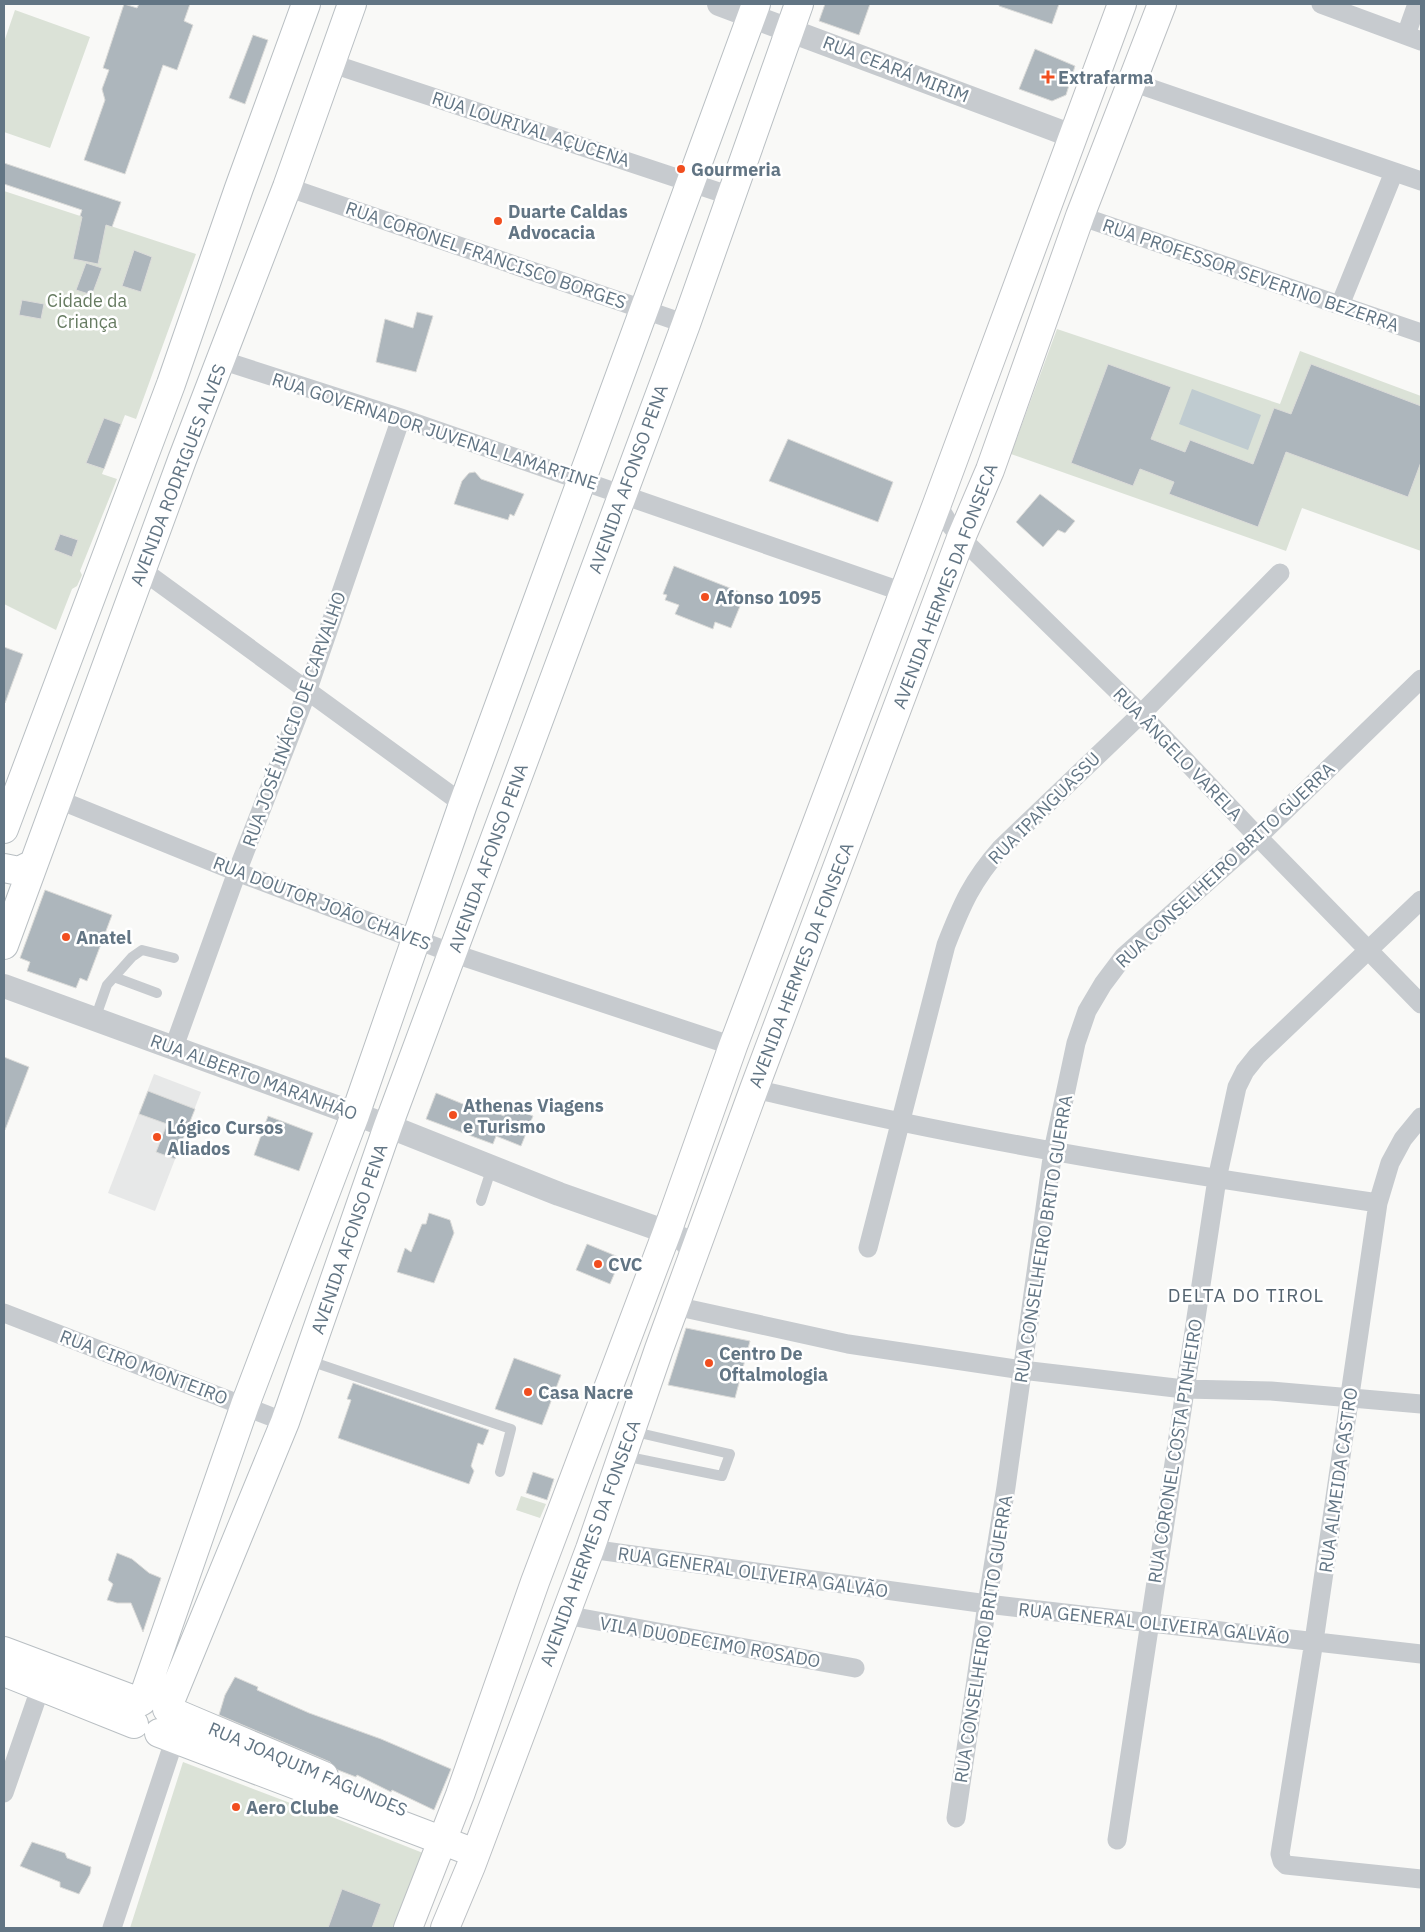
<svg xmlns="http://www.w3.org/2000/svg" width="1425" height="1932" viewBox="0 0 1425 1932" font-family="'IBM Plex Sans',sans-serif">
<rect width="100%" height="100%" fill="#f9f9f7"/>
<path fill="#e7e8e8" d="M154,1074l47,18 -46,119 -47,-18z"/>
<path fill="#dbe2d7" d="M15,10l75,27 -40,111 -46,-16v-90z
M4,191l192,63 -60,165 -11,-4 -23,59 15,5 -37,92 2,4 -5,11 -5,3 -16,41 -52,-26z
M1057,329l223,75 20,-53 121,45v155l-119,-43 -16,43 -275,-97z
M521,1496l25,8 -6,14 -24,-8z
M183,1762l123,47 1,-2 116,46 -29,75h-264z"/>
<path fill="#bfcbd0" d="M1192,389l69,26 -13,35 -69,-26z"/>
<path fill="#adb6bc" stroke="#dbdbd9" d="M124,4l13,4 2,-4h51l-6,17 9,4 -16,45 -14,-5 -38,109 -41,-14 21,-60 -3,-11 7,-19 -6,-2z
M825,4h45l-11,31 -40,-14z
M999,4h60l-7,20 -53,-18z
M253,35l15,5 -23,64 -16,-6z
M1035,49l40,17 -9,29 -14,6 -33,-12z
M4,163l117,39 -9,25 -6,-2 -8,39 -25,-5 9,-42 -2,-1 2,-6 -78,-26z
M134,250l18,7 -11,35 -19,-6z
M86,263l16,5 -10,27 -16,-5z
M22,300l22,4 -3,15 -22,-4z
M417,312l16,4 -17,56 -40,-10 9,-43 28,9z
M1108,364l63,23 -20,52 34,13 5,-12 63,24 21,-56 17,6 20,-50 110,42v56l-13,35 -122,-45 -28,75 -89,-33 5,-12 -34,-13 -7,17 -62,-23z
M104,418l17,6 -17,45 -18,-6z
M788,439l105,43 -15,40 -109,-41z
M475,472l6,7 43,15 -10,22 -4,-2 -2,6 -54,-16 8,-23 7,-8z
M1040,494l35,27 -10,12 -7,-3 -15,17 -27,-25z
M60,534l18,6 -6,17 -18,-7z
M674,566l71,28 -14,34 -16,-6 -2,7 -38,-15 4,-9 -14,-5 2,-5 -4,-1z
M4,647l19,7 -18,49h-1z
M45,890l67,25 -25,66 -7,-3 -4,10 -49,-17 3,-9 -10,-4z
M4,1057l25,10 -24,63 -1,-1z
M148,1091l47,18 -20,50 -19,-7 11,-28 -28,-10z
M436,1093l44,18 2,-4 22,9 4,-10 25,10 -12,30 -25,-10 -3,8 -67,-25z
M268,1116l45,17 -14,38 -45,-16z
M429,1213l21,7 4,13 -20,50 -37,-11 8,-24 6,4 11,-28h4z
M587,1244l34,14 -11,26 -34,-14z
M686,1328l64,13 -15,57 -67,-13z
M514,1358l47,17 -19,50 -47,-16z
M353,1383l136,47 -6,15 -5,-2 -7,23 3,5 -5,13 -131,-46 13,-38 -4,-1z
M533,1472l21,7 -7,21 -21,-7z
M117,1553l15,6 17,14 12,5 -18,54 -12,-29h-14l-10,-3 6,-16 -5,-4z
M235,1677l23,10 -1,3 52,23 72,26 70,30 -17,41 -42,-20 -1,2 -34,-17 -1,2 -18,-7 -8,-8 -111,-47 6,-20z
M32,1842l33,11 2,5 24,9 -1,7 -11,20 -19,-7v-5l-40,-16z
M342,1889l39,15 -9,24h-44z"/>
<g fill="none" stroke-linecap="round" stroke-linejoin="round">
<g stroke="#b9bfc3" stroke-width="30">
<path id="secondary" d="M4,829l167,-445 68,-196 67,-184
M4,868l15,3 14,-7
M4,945l178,-485 105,-273 65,-183
M4,1651l136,51
M4,1672l130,52
M142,1701l103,-296 110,-290 108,-311 293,-800
M167,1709l118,-287 103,-296 298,-802 113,-320
M168,1710l156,66
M159,1733l316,120"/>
</g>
<g stroke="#bcc0c4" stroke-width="30">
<path id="primary" d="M408,1928l52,-133 75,-213 132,-350 66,-186 204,-542 185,-500
M445,1928l26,-62 119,-317 69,-200 95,-260 207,-551 29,-68 90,-254 82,-212"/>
</g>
<path stroke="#c7cbcf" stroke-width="10" d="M114,977l43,16
M95,1019l12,-34 25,-28 10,-7 32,8
M481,1201l11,-34
M307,1360l204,69 -11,43
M624,1456l98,20 8,-22 -99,-23"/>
<path stroke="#c7cbcf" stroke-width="19" d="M1321,4l100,37
M1406,35l11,-31
M330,63l401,133
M1132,82l289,99
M287,187l399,137
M1080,216l341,117
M1340,305l54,-133
M221,360l180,58 502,174
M937,504l11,18 13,16 180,176 117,123 163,167
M142,570l321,234
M57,799l180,73 215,81 281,93
M174,1047l63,-175 70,-180 94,-274
M754,1089c49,11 98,23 147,33 158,33 317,57 477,81
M1421,1117l-18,22 -13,24 -12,40 -64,438 -34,213 2,7 4,4 135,14
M868,1248l78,-303c16,-41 26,-64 55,-97l140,-134 139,-141
M675,1306l173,38 174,26 162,19 87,2 150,13
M4,1313l281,109
M590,1549l397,55 434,50
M565,1615l290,53
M4,1793l37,-107
M956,1818l31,-214 19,-117 47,-336 23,-108 11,-32 16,-27 21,-28 134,-119 163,-158
M1117,1840l100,-661 20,-92 8,-16 12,-15 164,-156
M112,1928l63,-190"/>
<path stroke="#c7cbcf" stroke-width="24" d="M719,4l353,132
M4,986l384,140 171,68 108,38 17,8 11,12"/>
<use href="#secondary" stroke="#fff" stroke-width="28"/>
<use href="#primary" stroke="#fff" stroke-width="28"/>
</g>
<g fill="#f14e1f" stroke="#fff" stroke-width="2">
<path d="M1045.5 69.5h5v5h5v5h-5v5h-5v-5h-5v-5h5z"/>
<circle cx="681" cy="169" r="5"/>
<circle cx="498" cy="221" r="5"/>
<circle cx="705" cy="597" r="5"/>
<circle cx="66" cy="937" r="5"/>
<circle cx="453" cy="1115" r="5"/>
<circle cx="157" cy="1137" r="5"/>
<circle cx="598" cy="1264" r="5"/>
<circle cx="709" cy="1363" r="5"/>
<circle cx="528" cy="1392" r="5"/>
<circle cx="236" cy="1807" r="5"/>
</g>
<g text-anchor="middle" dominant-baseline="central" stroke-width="5" stroke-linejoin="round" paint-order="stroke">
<g font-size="18" fill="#627584" stroke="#fff">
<text transform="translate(896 69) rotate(21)">RUA CEARÁ MIRIM</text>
<text transform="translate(531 129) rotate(18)">RUA LOURIVAL AÇUCENA</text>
<text transform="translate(486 255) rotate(19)">RUA CORONEL FRANCISCO BORGES</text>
<text transform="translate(1251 275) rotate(19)">RUA PROFESSOR SEVERINO BEZERRA</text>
<text transform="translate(435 431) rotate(18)">RUA GOVERNADOR JUVENAL LAMARTINE</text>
<text transform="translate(178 475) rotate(-69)">AVENIDA RODRIGUES ALVES</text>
<text transform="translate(628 479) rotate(-70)">AVENIDA AFONSO PENA</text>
<text transform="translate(945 586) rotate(-69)">AVENIDA HERMES DA FONSECA</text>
<text transform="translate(294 719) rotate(-70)">RUA JOSÉ INÁCIO DE CARVALHO</text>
<text transform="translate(1178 754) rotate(46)">RUA ÂNGELO VARELA</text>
<text transform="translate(1044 808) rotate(-45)">RUA IPANGUASSU</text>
<text transform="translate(488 858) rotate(-70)">AVENIDA AFONSO PENA</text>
<text transform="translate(1225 865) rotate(-43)">RUA CONSELHEIRO BRITO GUERRA</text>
<text transform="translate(322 903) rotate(21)">RUA DOUTOR JOÃO CHAVES</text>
<text transform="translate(801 965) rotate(-69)">AVENIDA HERMES DA FONSECA</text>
<text transform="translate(254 1077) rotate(20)">RUA ALBERTO MARANHÃO</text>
<text transform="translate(349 1239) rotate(-71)">AVENIDA AFONSO PENA</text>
<text transform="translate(1043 1239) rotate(-81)">RUA CONSELHEIRO BRITO GUERRA</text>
<text transform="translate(144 1367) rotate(21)">RUA CIRO MONTEIRO</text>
<text transform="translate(1175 1451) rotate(-81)">RUA CORONEL COSTA PINHEIRO</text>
<text transform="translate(1338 1480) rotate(-82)">RUA ALMEIDA CASTRO</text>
<text transform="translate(590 1543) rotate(-70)">AVENIDA HERMES DA FONSECA</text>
<text transform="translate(753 1572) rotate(8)">RUA GENERAL OLIVEIRA GALVÃO</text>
<text transform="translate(1154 1623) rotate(6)">RUA GENERAL OLIVEIRA GALVÃO</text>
<text transform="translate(983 1639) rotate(-81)">RUA CONSELHEIRO BRITO GUERRA</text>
<text transform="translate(710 1642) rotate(10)">VILA DUODECIMO ROSADO</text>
<text transform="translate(308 1769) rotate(23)">RUA JOAQUIM FAGUNDES</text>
</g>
<g font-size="18" font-weight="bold" fill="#627584" stroke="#fff" text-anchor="start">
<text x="1058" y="77">Extrafarma</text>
<text x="691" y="169">Gourmeria</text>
<text x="508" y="211">Duarte Caldas<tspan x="508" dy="21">Advocacia</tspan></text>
<text x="715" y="597">Afonso 1095</text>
<text x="76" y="937">Anatel</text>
<text x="463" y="1105">Athenas Viagens<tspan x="463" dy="21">e Turismo</tspan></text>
<text x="167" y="1127">Lógico Cursos<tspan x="167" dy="21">Aliados</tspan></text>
<text x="608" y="1264">CVC</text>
<text x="719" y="1353">Centro De<tspan x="719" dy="21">Oftalmologia</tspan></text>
<text x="538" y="1392">Casa Nacre</text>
<text x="246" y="1807">Aero Clube</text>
</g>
<g font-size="18" fill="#667b61" stroke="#fff">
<text x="87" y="300">Cidade da<tspan x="87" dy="21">Criança</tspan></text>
</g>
<g font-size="19" letter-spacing="1" fill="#54636f" stroke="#fff">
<text x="1246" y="1295">DELTA DO TIROL</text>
</g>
</g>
<rect width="1425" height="1932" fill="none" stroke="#627584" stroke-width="10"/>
</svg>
